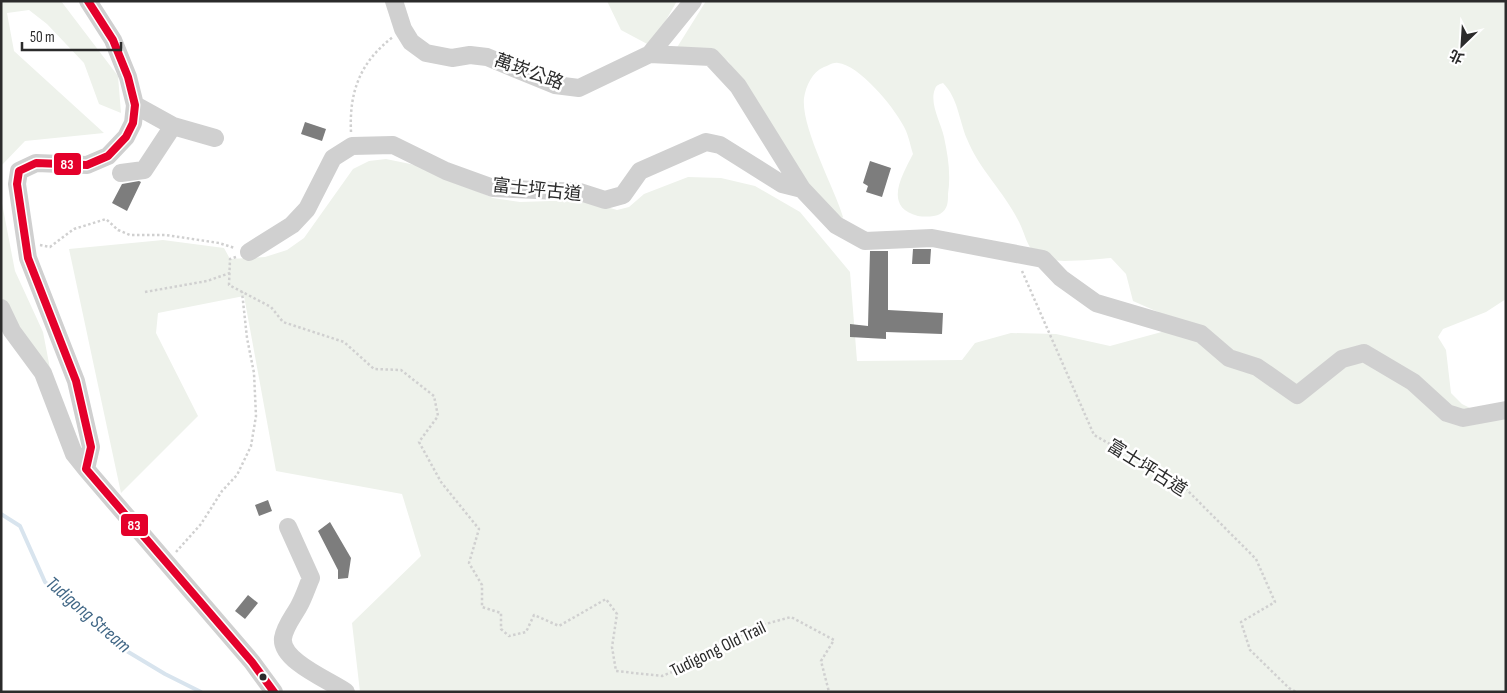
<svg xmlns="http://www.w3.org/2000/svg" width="1507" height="693" viewBox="0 0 1507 693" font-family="'Sofia Sans Condensed','Noto Sans TC',sans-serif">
<rect width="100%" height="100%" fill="#fff"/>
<path fill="#eef2eb" d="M1,1h60l57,75 3,37 -22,-9 -15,-41 -37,-39 -18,-14 -22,3 7,38 90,82 -79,8 -24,25z
M607,1h70l-26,45 -30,-16z
M706,1h800v298l-20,13 -43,17 -5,8 8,13 5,43 11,11 14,7 30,7v274h-1146l-8,-69 69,-67 -19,-62 -126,-23 -32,-175 -86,17 -2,20 42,83 -77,77 -52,-244 94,-9 61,8 6,11 35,-2 22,-7 17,-12 49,-69 16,-8 17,-2 34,7 73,32 27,4 62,-2 35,10 12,-3 15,-13 44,-17 33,1 34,8 45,26 50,60 7,89 105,-1 13,-17 36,-10 45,1 54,12 59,-16 -11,-18 -25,-11 -7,-27 -15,-16c-14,1 -57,6 -69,0 -16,-8 -16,-24 -24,-38 -14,-28 -39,-51 -51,-81 -8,-19 -9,-41 -24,-56 -3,1 -7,2 -8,6 -6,14 6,34 9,48 4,19 7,37 4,57 0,8 0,15 -8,20 -5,3 -16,3 -22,2 -36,-9 -15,-42 -5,-62 -3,-10 -5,-21 -10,-29 -10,-19 -44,-60 -65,-62 -5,-1 -10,3 -14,4 -12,5 -18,19 -20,31 -3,30 30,89 39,119l-3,4 -22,-22 -90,-138 -19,-11 -33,-1z
M1,198l14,73 28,61 9,47 -51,-78z"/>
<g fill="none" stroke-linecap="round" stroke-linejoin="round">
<path stroke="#d8e4ee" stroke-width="4" d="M1,514l19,12 25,56 75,65 45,27 36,18"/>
</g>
<path fill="#7d7d7d" d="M305,122l21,7 -4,12 -21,-7z
M870,161l21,7 -9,29 -16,-5 2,-6 -5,-3z
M139,181l2,1 -14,29 -15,-8 10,-19z
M913,249h18l-1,15h-18z
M870,251h18v59l55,3 -1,21 -56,-2v7l-36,-2v-13l18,2z
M268,500l4,11 -13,5 -4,-11z
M330,522l21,36 -3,20 -10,1v-9l-20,-39z
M248,595l10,8 -13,16 -10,-8z"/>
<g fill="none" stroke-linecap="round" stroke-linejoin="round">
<path stroke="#d0d0d0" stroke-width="2.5" stroke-dasharray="2.5 2.5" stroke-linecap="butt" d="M351,132c-2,-40 9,-70 42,-95
M40,245l10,2 24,-18 32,-10 12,11 12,5h36l53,8 16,5
M236,257l-6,2 -1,26 42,22 12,15 61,20 30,27 27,1 33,26 4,20 -19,26 22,40 38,47 -10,34 13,22v22l19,6v16l8,7 17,-4 8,-17 25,11 47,-27 11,15 -5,33 4,24 46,5 33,-13 60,-36 36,-10 43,23 -13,21 8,31
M1022,271l72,164 89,51 73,73 19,43 -34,20 9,28 39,38 7,4
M145,292l62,-11 23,-8
M176,552l25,-28 21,-33 15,-16 14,-29 5,-30 -2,-43 -7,-35 -5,-46"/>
<path stroke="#d0d0d0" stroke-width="18" d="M88,1l25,39 15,37 7,28 -2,18 -7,14 -18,19 -21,9 -51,-2 -17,8 -2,13 11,74 48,123 15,66 -5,22 166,193 22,30
M394,1l9,28 8,13 15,11 26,5 18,-3 17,2 68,28 24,3 71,-34 43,-53
M650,54l61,3 27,29 64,103 34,36 29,16 67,-3 111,21 18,19 35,25 105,31 28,24 28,9 40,28 45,-36 22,-6 49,29 34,31 16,5 43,-8
M135,105l38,21 42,12
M121,173l23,-3 29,-44
M249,252l43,-27 15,-16 26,-51 19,-12 41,-1 53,26 47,17 87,4 25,8 18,-5 17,-24 66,-29 14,3 62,39 20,5
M1,308l11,23 31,42 31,81 12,15
M288,527l23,51c-4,9 -7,19 -12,28 -6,11 -14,20 -16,32 -3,23 48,43 63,54"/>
<g stroke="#fff" stroke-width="11">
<path id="bus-1" d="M88,1l25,39 15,37 7,28 -2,18 -7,14 -18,19 -21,9 -51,-2 -17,8 -2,13 11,74 48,123 15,66 -5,22 166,193 22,30"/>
</g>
<use href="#bus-1" stroke="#e4002b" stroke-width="8"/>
</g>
<circle fill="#2b2b2b" stroke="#fff" stroke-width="2" cx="263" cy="677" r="4.5"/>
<g text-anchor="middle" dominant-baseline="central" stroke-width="5" stroke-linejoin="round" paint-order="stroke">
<g font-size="18" fill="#2b2b2b" stroke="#fff">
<text transform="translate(529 72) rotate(20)">萬崁公路</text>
<text transform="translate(537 190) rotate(6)">富士坪古道</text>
<text transform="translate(1147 468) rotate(32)">富士坪古道</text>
<text transform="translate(718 649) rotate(-26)">Tudigong Old Trail</text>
</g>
<g font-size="19" font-style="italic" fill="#416786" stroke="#fff">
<text transform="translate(88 615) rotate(41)">Tudigong Stream</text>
</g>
</g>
<g stroke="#fff" stroke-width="2">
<rect x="53" y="152" width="29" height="24" rx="5" fill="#e4002b"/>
<rect x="120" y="513" width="29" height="24" rx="5" fill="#e4002b"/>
</g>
<g font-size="14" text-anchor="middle" font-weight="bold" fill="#fff">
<text x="67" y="169">83</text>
<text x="134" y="530">83</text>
</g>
<rect width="1507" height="693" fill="none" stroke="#2b2b2b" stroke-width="5"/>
<g transform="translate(1462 45) rotate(205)" stroke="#ffffff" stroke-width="4" paint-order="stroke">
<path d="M0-4L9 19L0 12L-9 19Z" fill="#2b2b2b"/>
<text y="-8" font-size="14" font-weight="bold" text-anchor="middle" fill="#2b2b2b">北</text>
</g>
<path d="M22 42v8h99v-8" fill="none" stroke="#2b2b2b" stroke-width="2.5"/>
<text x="30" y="42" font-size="15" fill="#2b2b2b" stroke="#ffffff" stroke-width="4" paint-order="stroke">50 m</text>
</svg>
